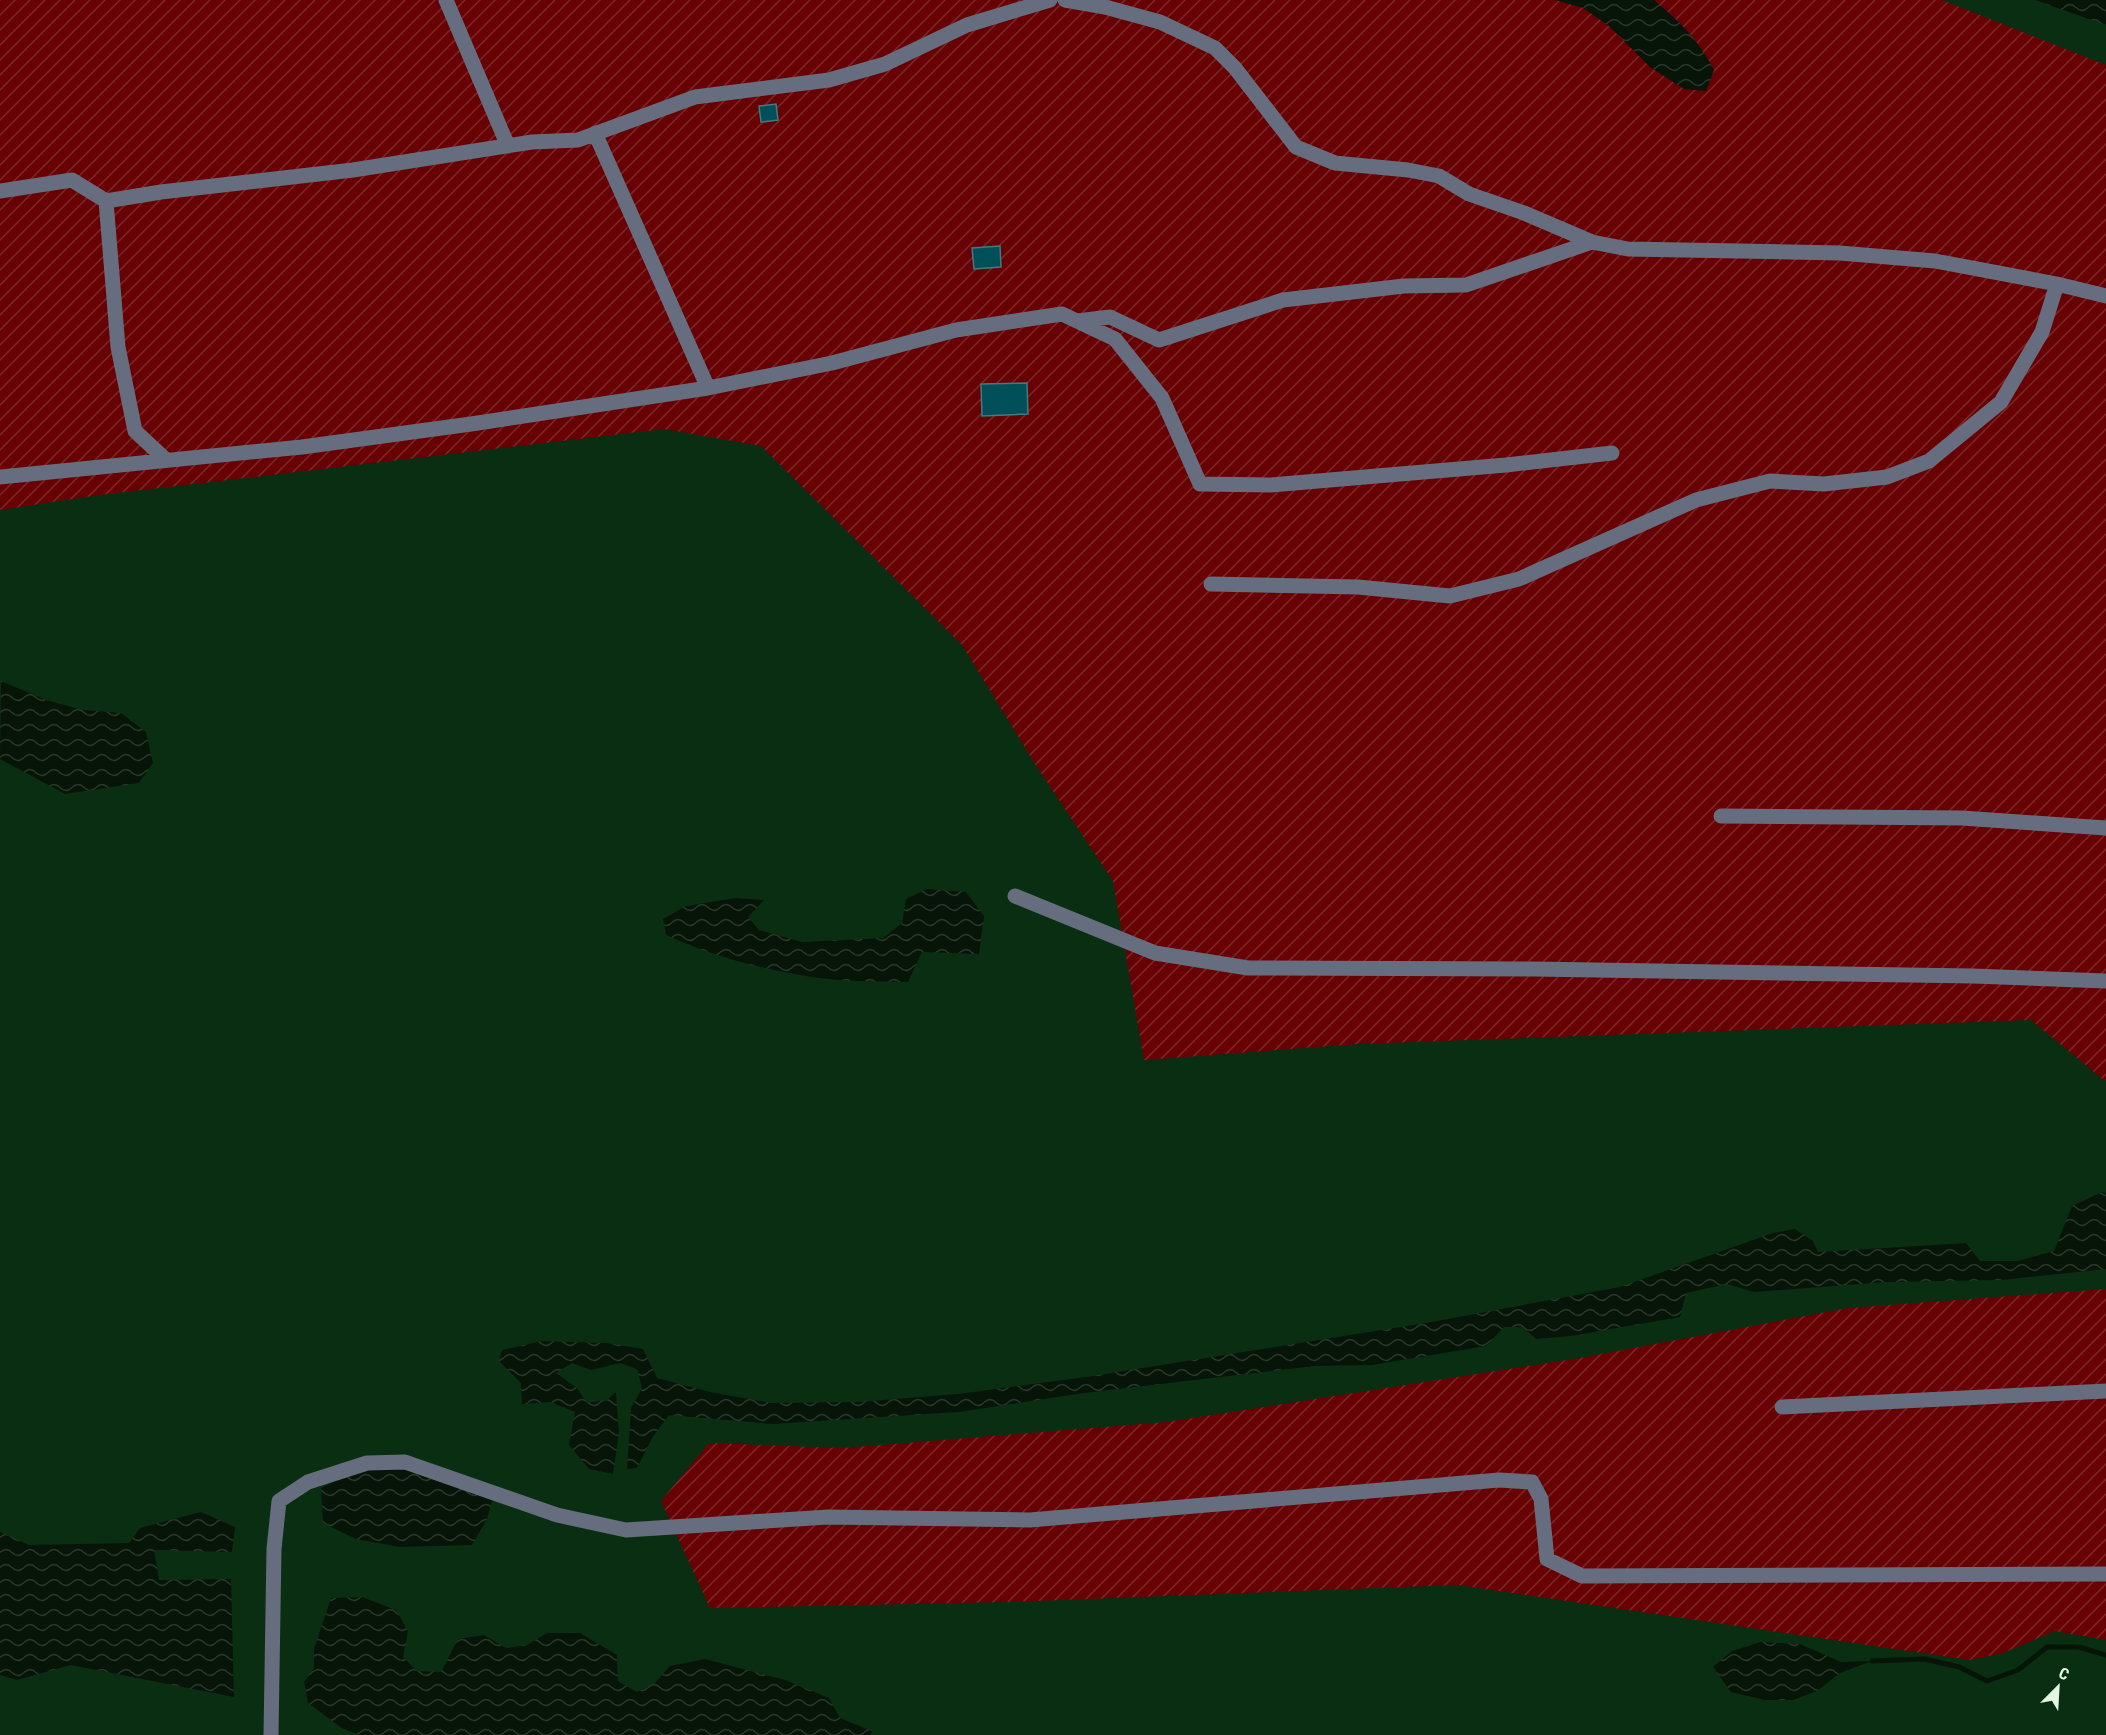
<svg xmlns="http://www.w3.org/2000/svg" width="2106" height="1735" viewBox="0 0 2106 1735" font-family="'Roboto Condensed',sans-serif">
<defs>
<pattern id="garden-furrows" width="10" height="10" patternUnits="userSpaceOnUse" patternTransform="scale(1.5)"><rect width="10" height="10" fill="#670104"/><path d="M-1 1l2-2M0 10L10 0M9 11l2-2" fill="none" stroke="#7c2728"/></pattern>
<pattern id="water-waves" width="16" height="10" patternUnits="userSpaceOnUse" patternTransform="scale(1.5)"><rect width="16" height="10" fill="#061508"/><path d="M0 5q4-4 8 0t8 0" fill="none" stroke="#2a382c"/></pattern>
</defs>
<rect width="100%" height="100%" fill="#0a2e12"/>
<path fill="url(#garden-furrows)" d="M0,0h1942l164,65v1017l-75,-62 -673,24 -214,16 -31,-179 -78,-117 -73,-119 -201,-199 -97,-17 -565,66 -99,15z
M2106,1289v351l-51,-9 -52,22 -33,7 -512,-75 -450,17 -298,6 -49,-107 48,-58 133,5 325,-26 413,-64 268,-50z"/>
<path fill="url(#water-waves)" d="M1555,0h99c27,23 43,38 60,70l-8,21 -22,-2 -34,-22 -41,-41 -26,-18z
M2035,0h71v25z
M1,681l45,19 37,10 38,3 25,19 7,31 -14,20 -74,11 -65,-35z
M927,889l39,3 18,24 -5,38 -57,-2 -14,30c-32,-1 -65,0 -97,-5 -50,-8 -99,-21 -145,-42l-3,-16 23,-13 50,-8 28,2 -16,17 11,13 43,12 81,-4 19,-15 4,-24z
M2102,1192l4,1v76l-104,11 -115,2 -133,10 -27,-8 -41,9 -6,24 -109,19 -35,3 -13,-12h-19l-18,19 -114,19 -57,1 -231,27 -125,19 -187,12 -103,-9 -17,23 -15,30 -10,1 4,-61 11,-20 -5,-19 -17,-6 -29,7 -19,-7 -16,10 21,15 10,15 20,-3 9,-8 3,41 -6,41 -24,-5 -20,-24 6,-33 -24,-10 -29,2 -1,-21 -22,-22 3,-11 40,-9 64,2 37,6 14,29 53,14 61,11 87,-1 100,-8 128,-17 340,-54 194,-36 153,-54 22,-4 18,12 5,11 148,-9 14,18h38l36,-10 18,-45z
M397,1467l53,16 42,18 -5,18 -15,26 -72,2 -44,-8 -33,-16 -2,-35 31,-15z
M201,1512l34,15 -3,25 -78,-2 5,30 72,-1 3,118 -163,-32 -54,15 -17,-5v-143l29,13 100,-2 11,-15z
M362,1597l34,13 12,21 -5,26 14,14 24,1 17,-33 26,-4 22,13 21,-3 20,-12h33l37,22 1,26 19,11 18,-9 15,-17 35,-7 80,21 44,18 11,20 32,13 -2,4h-510l-17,-6 -35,-26 -4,-21 10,-14v-19l17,-51z
M1760,1642l40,2 41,18 31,-1 -32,12 -23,18 -24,9h-28l-34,-8 -18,-25 19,-16z"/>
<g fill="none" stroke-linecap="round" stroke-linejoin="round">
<path stroke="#061508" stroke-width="5" d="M1872,1661l53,-2 34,8 28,14 31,-11 29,-23h32l27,8"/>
</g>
<path fill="#004f59" stroke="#3f7c85" stroke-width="1.5" d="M776,104l2,16 -17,2 -2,-16z
M1000,246l1,21 -27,2 -2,-21z
M1027,383l1,31 -46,2 -1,-32z"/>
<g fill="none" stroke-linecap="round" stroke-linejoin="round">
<path stroke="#656d7e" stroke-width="15" d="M446,0l62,146
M1065,0l40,7 55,15 55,26 20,20 61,79 39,16 73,7 31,6 30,18 55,19 68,29 36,7 212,4 95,8 122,23 49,12
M595,133l113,255
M0,191l72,-11 34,21 55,-9 192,-22 179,-28 46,-2 117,-43 134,-17 56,-16 82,-39 83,-25
M106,201l12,146 17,84 30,28
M1077,321l33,-4 49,23 124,-40 121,-14 62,-1 126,-43
M0,477l302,-30 169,-23 237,-36 124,-25 124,-33 106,-16 53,25 47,59 38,86 71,1 235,-20 106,-12
M1211,584l147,3 92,9 69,-17 177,-79 74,-19 54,3 63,-7 42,-16 72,-59 41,-70 15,-48
M1721,816l241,2 144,10
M1015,896l140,57 93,15 286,1 439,7 133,5
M1782,1407l324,-16
M271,1735l3,-186 5,-48 29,-19 59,-19 38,-1 152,53 69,15 202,-13 202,3 469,-40 33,2 9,17 6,60 35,17 524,-2"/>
</g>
<g transform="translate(2058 1687) rotate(24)" stroke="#0a2e12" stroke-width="4.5" paint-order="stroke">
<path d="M0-4.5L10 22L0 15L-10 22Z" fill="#e2f6e4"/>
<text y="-9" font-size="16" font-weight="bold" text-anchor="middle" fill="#e2f6e4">С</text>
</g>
</svg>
